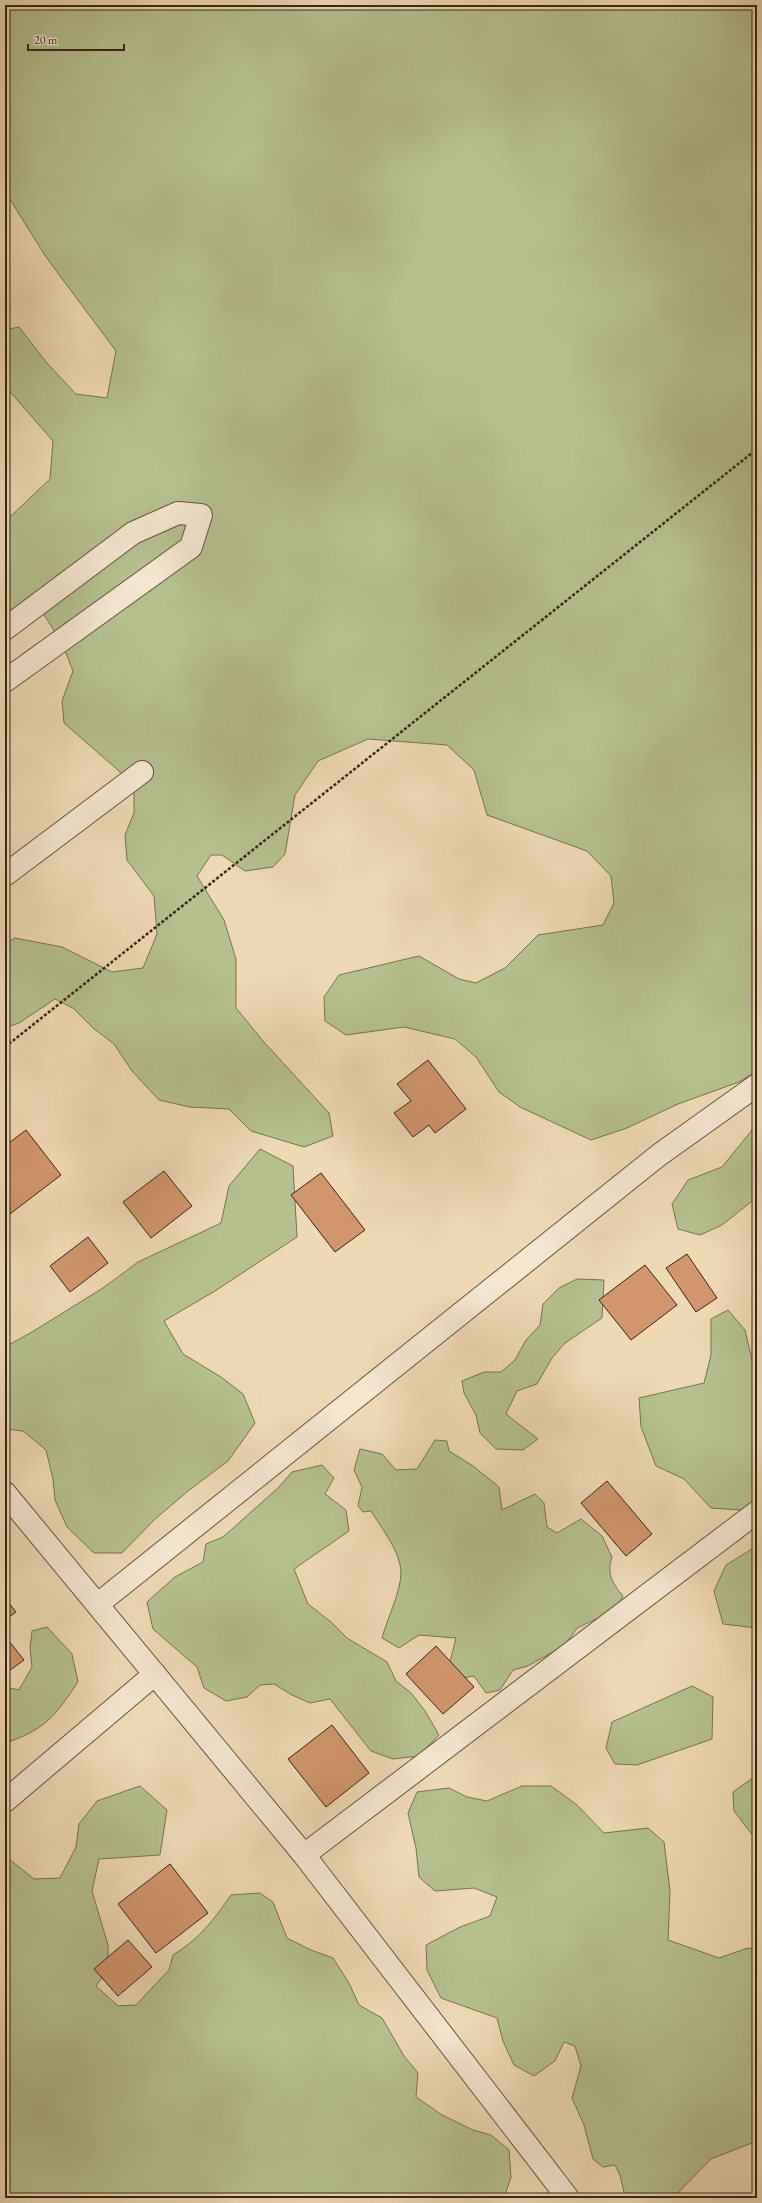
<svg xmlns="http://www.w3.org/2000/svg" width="762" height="2203" viewBox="0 0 762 2203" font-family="'EB Garamond',serif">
<rect width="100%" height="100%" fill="#efd9b5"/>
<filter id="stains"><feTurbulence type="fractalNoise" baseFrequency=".005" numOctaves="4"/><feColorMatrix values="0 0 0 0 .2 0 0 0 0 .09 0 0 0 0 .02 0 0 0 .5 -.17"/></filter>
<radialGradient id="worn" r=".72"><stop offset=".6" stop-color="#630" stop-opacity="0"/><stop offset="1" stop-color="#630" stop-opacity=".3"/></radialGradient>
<path fill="#b6c08f" stroke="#767352" d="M5,5h752v1066l-18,11 -61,22 -51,24 -36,12 -71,-33 -21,-15 -23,-35 -21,-18 -51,-12 -58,8 -21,-14 -1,-24 15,-22 80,-19 40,23 17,4 29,-15 33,-33 65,-10 11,-22 -3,-27 -24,-25 -100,-36 -13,-45 -27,-25 -79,-6 -50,22 -23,34 -10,59 -12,13 -28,4 -23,-16h-11l-14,21 27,44 12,39v49l27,33 66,72 4,23 -29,11 -53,-16 -22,-22 -39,-2 -31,-7 -27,-29 -18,-27 -21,-16 -20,-20 -18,-9 -36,24 -14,5v-84l10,-6 47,9 50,25 31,-4 14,-34 -3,-38 -27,-36 -2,-25 9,-22v-25l-16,-18 -54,-47 -2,-22 11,-30 -11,-28 -21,-33 -36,17v-109l7,-3 38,-36 3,-38 -48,-55v-56l14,-3 27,35 30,32 31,4 9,-47 -70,-94 -35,-56 -6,-1z
M757,1124v79l-5,-2 -30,24 -22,10 -22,-6 -6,-25 16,-24 34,-13z
M260,1149l33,17 4,71 -82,54 -51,30 19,33 38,23 22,17 12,29 -27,38 -40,30 -34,29 -32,33h-28l-27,-26 -12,-27 -2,-21 -7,-29 -23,-19 -18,-2v-82l27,-15 71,-44 35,-26 83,-39 8,-37z
M5,1270l3,13 -3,15z
M577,1279l27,1 -2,38 -37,25 -13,15 -15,26 -20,7 -11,23 32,25 -15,11 -27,-1 -16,-16 -4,-18 -12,-22 -2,-12 22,-9h17l14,-12 11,-20 14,-15 3,-21 16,-16z
M728,1310l17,20 9,38 3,1v142l-46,-3 -27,-29 -28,-13 -15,-39 -2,-29 65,-15 7,-28v-36z
M435,1440l12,1 2,10 24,15 26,21 3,23 33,-16 9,9 3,24 10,6 24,-14 21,17 10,21c-6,17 1,27 11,39l-8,14 -38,18 -12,17 -37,21 -15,4 -13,20 -14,3 -12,-17 -18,3 -8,-9 8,-32 -37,-3 -20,13 -17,-10c5,-19 19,-46 19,-66 -1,-21 -19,-43 -30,-61l-8,1 -5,-6 4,-19 -8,-17 6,-21 22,5 14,16 21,-1z
M322,1465l12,13 -9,16 21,16 3,21 -55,38 14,35 23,18 16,16 40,24 9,19 15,12 14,18 14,24 -20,21 -26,3 -22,-8 -41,-52 -20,4 -18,-8 -18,-11 -14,1 -13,12 -21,4 -22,-13 -7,-21 -44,-38 -6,-27 28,-25 28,-15 3,-18 17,-7 55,-49 14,-16z
M757,1546v82l-34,-4 -9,-33 12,-26z
M47,1627l25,27 6,28c-23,34 -33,48 -73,61v-56l14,3 13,-23 -2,-19 2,-17z
M692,1686l21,11 -1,42 -75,26 -22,-1 -9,-16 6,-26z
M757,1775v66l-23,-30 -1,-19z
M140,1786l27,24 -7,45 -61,4 -7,32 16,54v24l-12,17 22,20 18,-1 33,-35 4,-15c27,-17 40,-34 58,-60l29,-2 13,9 14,36 24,12 22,8 16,25 10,22 23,13 22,38 14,17 -2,24 26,18 31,15 18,5 18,15 2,27 -7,21h-499v-342l29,23 26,-1 16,-31 3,-23 18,-23z
M522,1786h29l26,19 27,28 44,-5 16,14 6,49 -2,49 51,18 29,-10 9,1v192l-46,18 -33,34 -45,5 -9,-6 -4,-17 -5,-10 -12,2 -10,-8 -9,-34 -12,-27 9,-32 -6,-20 -11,-4 -9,19 -21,15 -20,-11 -11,-24 -6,-23 -56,-20 -14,-28 -1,-25 34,-18 30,-11 7,-19 -23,-9 -39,3 -16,-14 -3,-29 -8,-35 9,-21 32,-4 18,9 20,4z"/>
<path fill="#d1966c" stroke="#362614" d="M428,1060l38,49 -31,24 -6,-8 -16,12 -19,-24 17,-12 -14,-17z
M26,1130l35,45 -55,42 -1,-71z
M164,1171l28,35 -41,32 -28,-36z
M321,1173l44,57 -30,22 -44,-57z
M88,1237l20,26 -38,29 -20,-26z
M687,1254l30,44 -21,14 -30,-44z
M645,1265l32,40 -46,35 -32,-40z
M607,1481l45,53 -26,22 -45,-53z
M5,1598l11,14 -11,8z
M5,1636l19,24 -19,14z
M436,1646l38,41 -31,27 -37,-40z
M332,1725l37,48 -43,34 -38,-48z
M170,1864l38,49 -52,40 -38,-49z
M128,1940l24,27 -34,29 -24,-27z"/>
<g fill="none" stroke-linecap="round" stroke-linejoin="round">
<g stroke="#64533c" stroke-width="24">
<path id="street" d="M5,629l128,-96 45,-20 23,2 -10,32 -186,134
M5,875l137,-103
M5,1493l299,362 264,343
M98,1604l561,-449 98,-70
M5,1801l150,-127
M304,1855l453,-343"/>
</g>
<path stroke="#362614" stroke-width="2.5" stroke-dasharray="3 2" stroke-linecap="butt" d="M5,1047l752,-598"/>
<use href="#street" stroke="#f5e6cf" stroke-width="22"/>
</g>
<rect width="762" height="2203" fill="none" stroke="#efd9b5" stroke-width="20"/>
<rect x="6" y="6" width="750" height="2191" fill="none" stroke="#362614" stroke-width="2"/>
<rect x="10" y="10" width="742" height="2183" fill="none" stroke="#362614"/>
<path d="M28 44v6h96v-6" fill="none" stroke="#362614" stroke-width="2"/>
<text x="34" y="44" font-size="12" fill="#362614" stroke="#f5e6cf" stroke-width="3" paint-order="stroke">20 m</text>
<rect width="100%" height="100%" filter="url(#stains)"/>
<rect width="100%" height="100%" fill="url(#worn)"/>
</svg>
